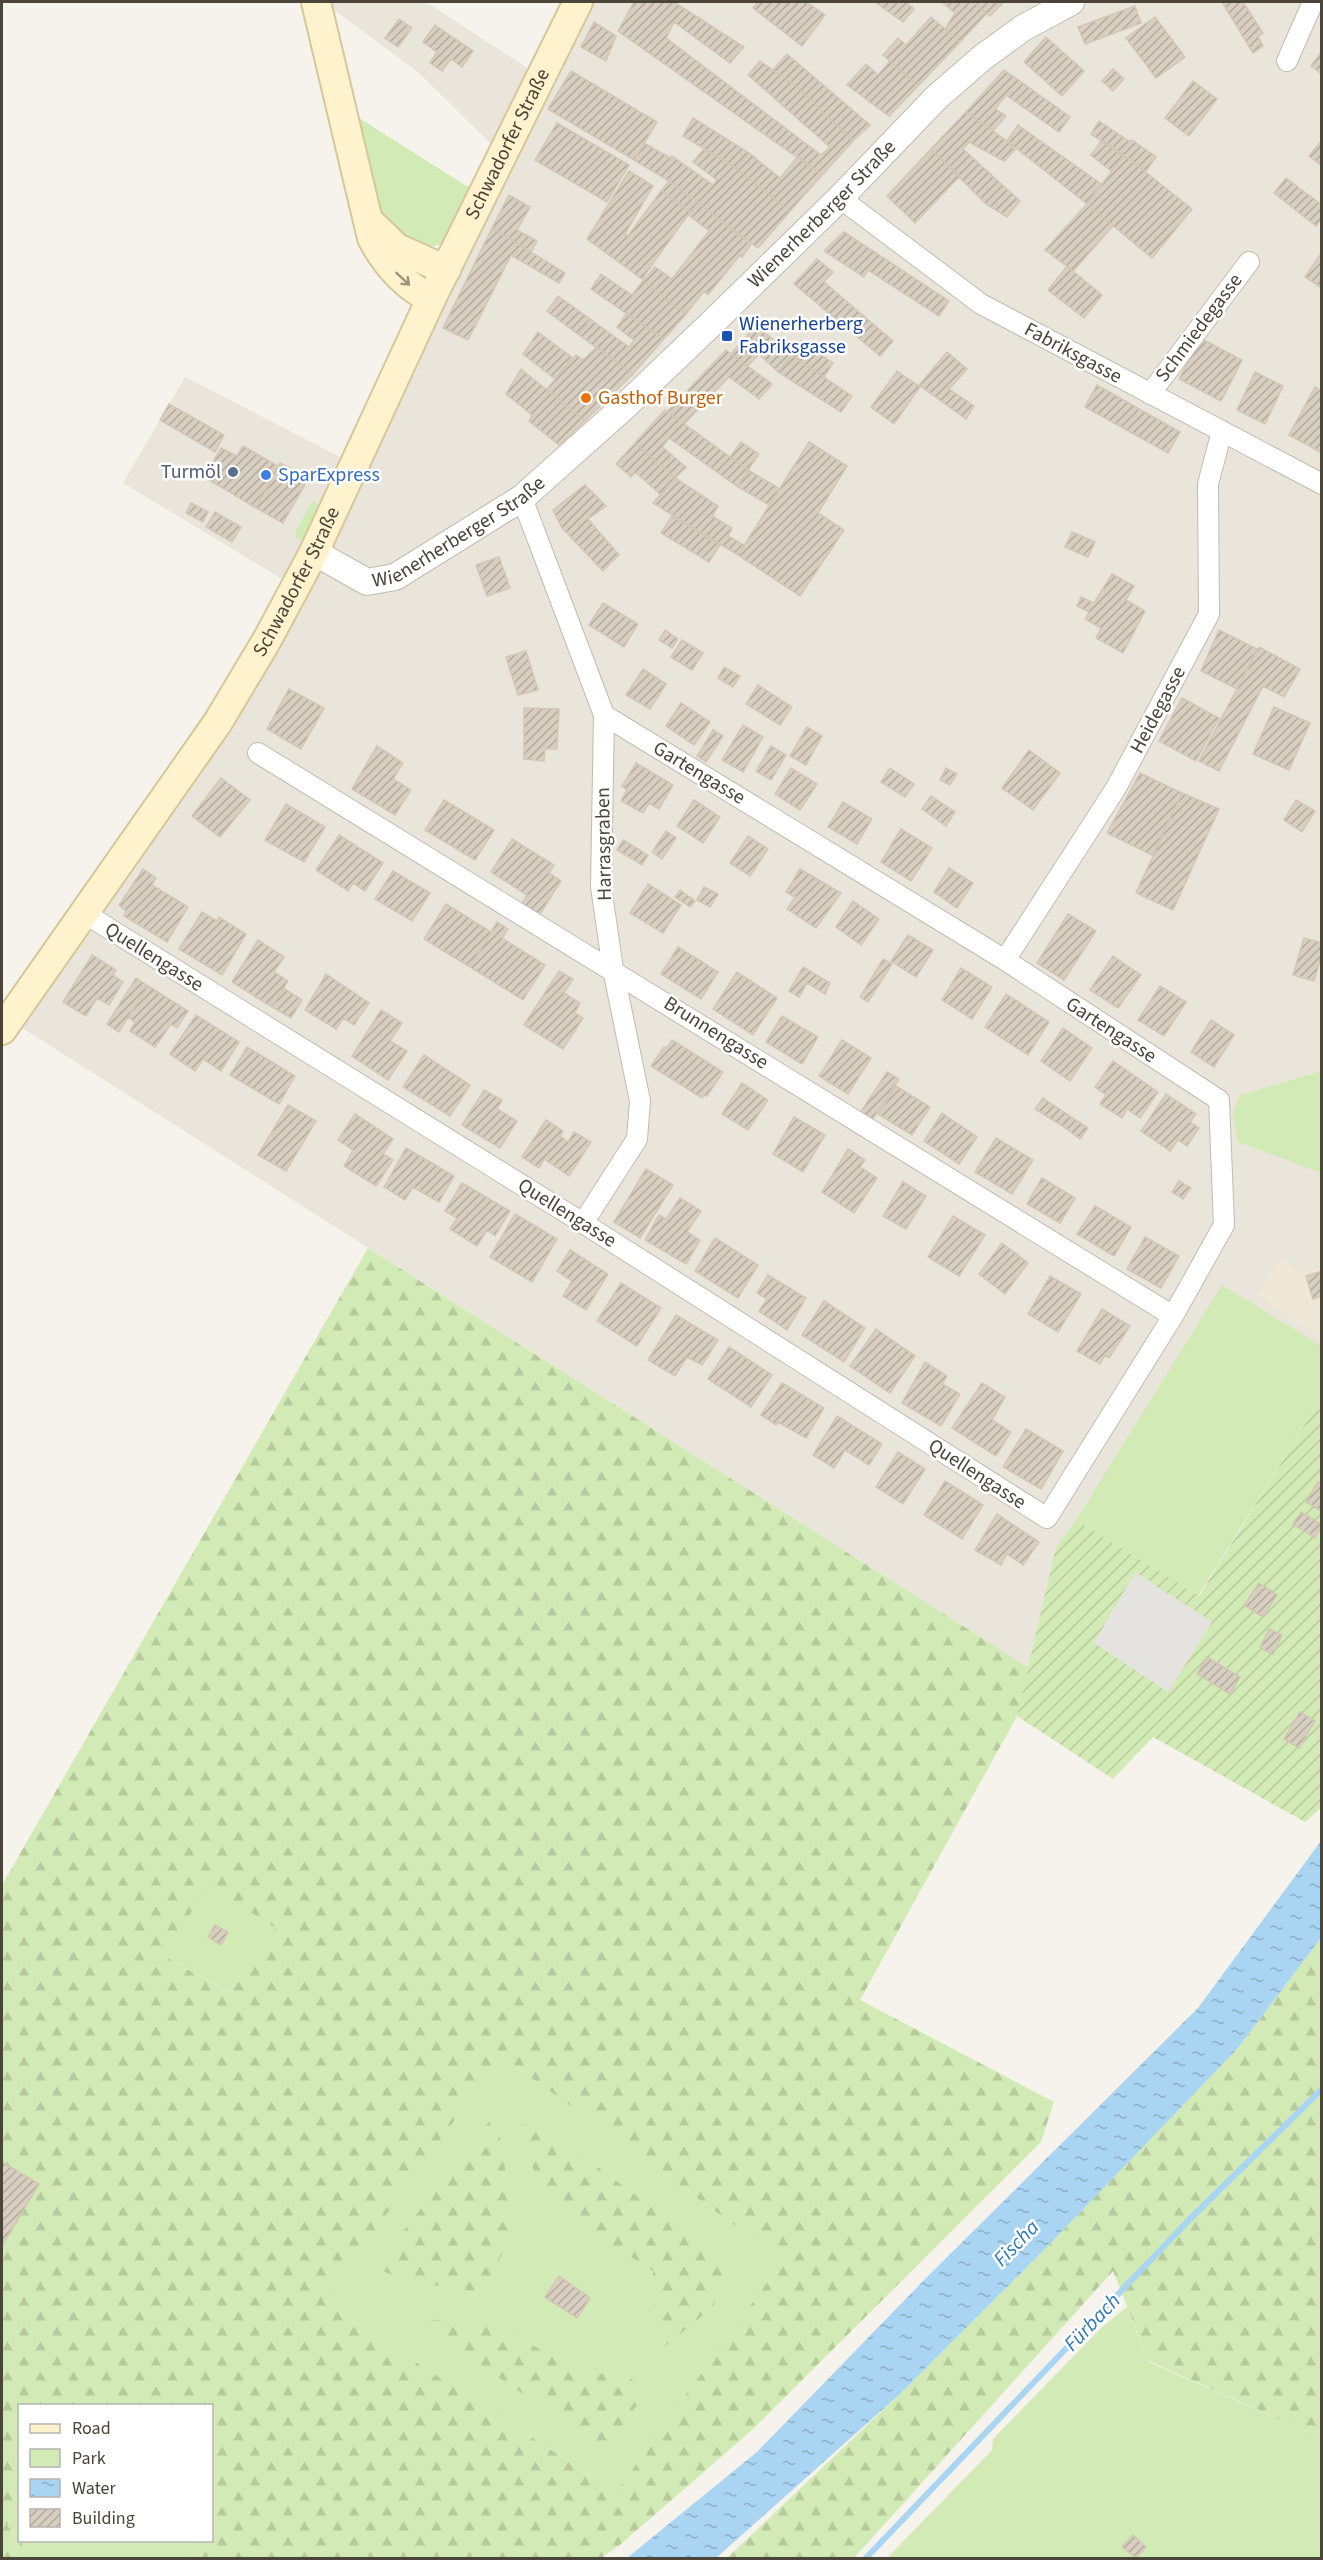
<svg xmlns="http://www.w3.org/2000/svg" width="1323" height="2560" viewBox="0 0 1323 2560" font-family="'Source Sans 3',sans-serif">
<defs>
<pattern id="forest-firs" width="22" height="20" patternUnits="userSpaceOnUse" patternTransform="scale(1.5)"><rect width="22" height="20" fill="#d2eab5"/><path d="M5 1l3.5 6h-7zM16 11l3.5 6h-7z" fill="#b6ca9c"/></pattern>
<pattern id="garden-furrows" width="10" height="10" patternUnits="userSpaceOnUse" patternTransform="scale(1.5)"><rect width="10" height="10" fill="#d2eab5"/><path d="M-1 1l2-2M0 10L10 0M9 11l2-2" fill="none" stroke="#b6ca9c"/></pattern>
<pattern id="water-ripples" width="26" height="14" patternUnits="userSpaceOnUse" patternTransform="scale(1.5)"><rect width="26" height="14" fill="#a9d4f2"/><path d="M2 4q2-2 4 0t4 0M15 11q2-2 4 0t4 0" fill="none" stroke="#8caec5"/></pattern>
<pattern id="building-hatch" width="6" height="6" patternUnits="userSpaceOnUse" patternTransform="scale(1.5)"><rect width="6" height="6" fill="#d8cfc1"/><path d="M-1 1l2-2M0 6l6-6M5 7l2-2" fill="none" stroke="#b1aa9e"/></pattern>
</defs>
<rect width="100%" height="100%" fill="#f6f3ec"/>
<path fill="#eae5da" d="M326,2h100l103,67 37,-67h755v1069l-81,24 -2,47 83,31v225l-265,149 -27,121 -1027,-653 147,-215 138,-218 -164,-99 62,-106 161,83 148,-313 -76,-75 -91,-67z"/>
<path fill="#efe8d6" d="M1280,1259l24,14 17,-5v70l-64,-43z"/>
<path fill="#d2eab5" d="M354,115l119,75c-6,12 -16,42 -24,50 -7,6 -19,7 -27,6 -49,-4 -58,-93 -68,-131z
M312,501l8,4 -15,32 -5,3 -4,-2 -1,-6z
M1321,1071v102l-83,-31 -5,-29 7,-18z
M1222,1285l99,61v52l-123,198 -122,-76z
M209,1887l68,41 -48,64 -67,-37z
M500,2055l283,205 -167,232 -293,-190z
M1127,2307l22,55 172,76v120h-434l105,-108 1,-11 109,-112z
M19,2507l1,33 180,1 -10,17h-157l-26,-33z"/>
<path fill="url(#forest-firs)" fill-rule="evenodd" d="M368,1248l661,420 -12,48 -157,284 194,102 -13,40 -289,288 -131,114 -20,14h-411l10,-17 12,-1v-134h-192l-1,101 -12,18 26,33h-31v-673zM209,1887l67,41 -48,64 -66,-37zM501,2056l282,204 -167,232 -293,-190z
M1321,1938v500l-172,-77 -36,-90 -259,287h-127l173,-164 144,-144 193,-201z
M496,2113l19,116 -33,64 -80,-13 -27,-13z
M535,2122l192,139 -14,46 -55,45 -5,-81 -111,-71 -21,-75z
M409,2318l85,6 91,50 40,-1 21,19 -40,57z"/>
<path fill="url(#garden-furrows)" d="M1321,1398v410l-16,14 -152,-85 -40,42 -96,-63 39,-169 20,-27 123,76z"/>
<path fill="#e5e3e0" d="M1135,1572l77,50 -44,70 -74,-49z"/>
<path fill="url(#water-ripples)" d="M1321,1841v97l-84,111 -193,201 -144,144 -184,164h-89l130,-106 171,-176 270,-268z"/>
<g fill="none" stroke-linecap="round" stroke-linejoin="round">
<path stroke="#a9d4f2" stroke-width="6" d="M866,2558l322,-337 134,-132"/>
</g>
<path fill="url(#building-hatch)" stroke="#d3c7b4" stroke-width="1.5" d="M634,2h40l70,45 -14,16 -56,-41 -8,16 155,117 9,-8 -82,-72 12,-14 37,26 56,54 -31,34 -204,-144z
M758,2h48l19,13 -23,31 -49,-38z
M875,2h31l8,7 -11,13z
M942,2h31l14,11 -27,29 -15,-13 10,-16z
M973,2h31l-14,14z
M1222,2h21l20,31 -5,3 5,10 -10,7z
M1135,6l6,17 -56,21 -7,-17z
M931,17l29,25 -42,44 -35,-31 15,-17 8,7z
M1155,17l30,40 -29,21 -30,-40z
M399,19l13,9 -14,19 -13,-9z
M594,22l22,14 -10,25 -25,-14z
M435,25l38,26 -11,16 -11,-8 -9,12 -12,-8 7,-11 -14,-10z
M1046,37l38,34 -22,25 -38,-34z
M1322,51v23l-11,-8z
M787,54l83,71 -17,16 -56,-54 -24,-17z
M890,61l28,25 -29,30 -42,-31 19,-21 12,11z
M1113,69l11,10 -11,12 -11,-10z
M1004,70l66,47 -11,15 -53,-37 -11,14 11,7 -13,15 -27,-19z
M571,71l86,51 -23,38 -86,-51z
M1193,81l24,18 -28,37 -24,-18z
M966,112l41,29 8,9 -11,11 -35,-19 -6,7 57,52 -13,16 -21,-13 -55,-55z
M693,118l56,35 -13,15 -53,-32z
M1099,121l30,20 3,-1 24,17 -10,14 -55,-37z
M557,123l72,42 -22,37 -72,-42z
M1018,125l83,59 -14,20 -80,-63z
M1102,140l22,15 -13,16 -20,-16z
M1322,140v26l-13,-10z
M644,143l26,15 2,-2 41,29 4,-5 -24,-18 11,-13 32,19 54,43 -32,37 -89,-67 -35,-21z
M931,149l29,27 -45,47 -28,-27z
M749,153l31,25 18,-22 24,19 -32,36 -54,-43z
M1124,155l68,54 -40,49 -65,-54z
M629,171l24,15 -28,48 3,2 33,-45 29,21 -48,67 -55,-40z
M1286,178l36,27v14l-6,7 -42,-33z
M669,181l29,22 -7,9 -29,-22z
M509,195l21,12 -13,23 20,11 -6,11 -39,-24z
M698,203l53,42 -9,12 -2,-2 -32,40 -4,-4 -18,23 -43,-33 12,-14 17,12 37,-48 -20,-16z
M1087,204l26,22 -40,45 -28,-21z
M492,228l73,45 -6,10 -48,-28 -43,85 -25,-12z
M844,232l105,69 -10,15 -71,-46 -4,7 -40,-26z
M1322,252v36l-17,-11z
M817,259l16,13 -9,10 69,59 -13,15 -86,-72z
M1067,266l35,29 -18,23 -36,-28z
M601,274l31,21 11,-14 43,33 -22,25 -73,-50z
M558,296l32,23 -11,16 -32,-24z
M627,313l37,26 -31,35 -54,-39 11,-16 39,28 5,-7 -17,-13z
M756,325l36,31 -14,16 -19,-18 -11,12 -17,-12z
M538,332l35,26 -18,21 -32,-25z
M1200,338l42,22 -21,41 -42,-22z
M801,341l32,22 -9,14 -32,-21z
M597,347l36,27 -48,47 -38,-32 29,-34 7,5z
M726,350l46,34 -13,15 -30,-22 -45,47 -17,-12z
M947,352l20,17 -18,20 25,17 -8,13 -47,-34z
M792,356l60,40 -11,16 -63,-40z
M521,369l64,52 -26,24 -30,-24 3,-6 -26,-21z
M897,371l23,16 -26,37 -23,-17z
M1255,372l28,14 -18,38 -28,-14z
M1097,385l83,47 -12,21 -83,-46z
M1315,387l7,4v62l-33,-18z
M169,404l55,31 -9,17 -55,-32z
M665,410l83,60 -10,17 -69,-49 -7,9 24,20 -11,11 -40,-35z
M741,442l18,12 -11,16 -18,-13z
M809,442l38,24 -29,47 26,17 -44,66 -62,-41z
M635,443l40,35 -14,17 -26,-23 -4,5 -15,-13z
M243,446l35,20 -22,42 -52,-31 17,-29 16,8z
M280,463l29,14 -26,46 -27,-15z
M748,470l32,19 -11,16 -31,-18z
M675,478l43,28 -6,10 20,12 -4,8 16,9 -6,10 -85,-52z
M585,485l21,21 -18,13 31,36 -16,16 -41,-43 -9,-18z
M191,503l17,9 -5,10 -17,-9z
M215,512l26,15 -9,15 -26,-15z
M672,516l48,29 -11,17 -48,-29z
M1072,532l23,10 -7,15 -23,-10z
M499,557l11,31 -23,8 -11,-31z
M1112,574l22,12 -8,14 19,11 -22,42 -27,-15 5,-10 -16,-9 4,-7 -12,-6 4,-9 13,6z
M603,603l35,21 -14,23 -35,-22z
M665,630l13,9 -6,9 -13,-8z
M1219,630l38,19 -20,40 -36,-18z
M682,640l21,13 -11,17 -21,-13z
M1259,647l41,22 -16,28 -21,-11 -44,85 -20,-10z
M526,651l12,39 -20,5 -12,-38z
M724,667l16,9 -7,11 -15,-9z
M643,669l23,15 -16,25 -24,-14z
M758,685l34,22 -12,18 -34,-21z
M289,689l35,19 -23,41 -34,-20z
M1182,698l37,20 -23,43 -37,-20z
M681,703l29,19 -16,23 -28,-19z
M1274,707l36,16 -21,47 -36,-16z
M524,708l35,1 -2,40h-12l-1,12 -20,-2z
M743,725l20,12 -20,35 -21,-12z
M807,727l15,9 -16,29 -16,-9z
M713,730l10,6 -17,26 -9,-6z
M377,746l26,17 -10,16 18,11 -16,25 -43,-26z
M771,746l15,9 -15,25 -15,-9z
M1029,750l31,23 -27,37 -31,-22z
M636,763l37,22 -14,24 -10,-6 -6,10 -22,-12 6,-11 -5,-4z
M791,768l26,16 -17,26 -25,-16z
M890,768l24,16 -9,13 -24,-15z
M946,768l11,6 -7,11 -10,-5z
M1140,773l42,20 -30,62 -45,-22z
M221,778l29,22 -30,37 -28,-21z
M1182,793l37,16 -46,101 -37,-17z
M931,796l24,16 -9,14 -24,-17z
M444,800l50,30 -19,30 -50,-30z
M694,800l26,17 -17,26 -26,-17z
M1296,800l19,11 -13,21 -18,-12z
M843,802l29,17 -15,25 -29,-17z
M286,804l39,23 -21,35 -39,-22z
M901,829l31,19 -21,33 -30,-19z
M666,831l10,7 -14,21 -10,-7z
M339,835l44,28 -18,28 -12,-8 -5,8 -32,-21z
M748,836l20,13 -18,27 -20,-13z
M512,839l42,26 -5,8 12,8 -23,36 -18,-11 7,-11 -36,-23z
M623,840l25,15 -6,10 -25,-15z
M949,868l24,15 -16,25 -23,-16z
M143,869l13,9 -4,7 36,22 -21,35 -43,-26 2,-5 -7,-6z
M800,869l41,24 -25,35 -29,-19 8,-12 -9,-5z
M393,871l37,22 -18,28 -37,-22z
M648,884l33,21 -18,28 -33,-20z
M704,887l14,7 -8,13 -13,-7z
M680,890l15,11 -5,6 -15,-10z
M853,901l26,18 -18,26 -25,-18z
M446,904l45,28 -21,35 -46,-28z
M202,912l15,9 2,-4 27,17 -24,41 -43,-26z
M1068,914l28,17 -32,49 -27,-17z
M497,922l11,7 -6,9 43,27 -22,35 -53,-33z
M908,935l25,15 -17,27 -25,-16z
M1304,938l18,5v11l-8,27 -21,-6z
M258,940l26,17 -10,15 14,9 -16,26 -40,-25z
M678,947l40,25 -17,27 -40,-25z
M92,955l24,15 -3,5 10,7 -14,23 -12,-7 -11,18 -23,-14z
M1113,956l28,19 -23,33 -28,-18z
M883,959l9,5 -24,38 -8,-5z
M803,967l27,16 -5,11 -18,-11 -8,14 -10,-6z
M961,968l31,19 -20,32 -30,-19z
M559,971l14,8 -9,14 16,10 -5,10 8,5 -20,31 -39,-24z
M737,972l40,26 -24,37 -40,-26z
M326,974l43,29 -15,22 -11,-7 -7,11 -31,-19z
M136,978l12,8 -29,46 -12,-8z
M148,986l40,25 -11,17 -6,-4 -16,23 -25,-16 5,-9 -7,-5z
M1160,986l26,16 -22,34 -26,-16z
M283,988l19,12 -11,18 -19,-11z
M1006,994l43,28 -21,33 -43,-28z
M381,1010l21,13 -12,18 17,10 -19,29 -36,-24z
M196,1015l43,27 -18,29 -18,-12 -8,12 -25,-17z
M782,1016l36,21 -16,27 -36,-22z
M1211,1020l23,15 -20,32 -23,-15z
M1063,1028l29,20 -22,33 -29,-20z
M672,1040l51,32 -16,24 -3,-1 -2,3 -51,-32 13,-19 3,1z
M842,1040l29,18 -23,36 -29,-18z
M247,1047l48,29 -16,28 -49,-29z
M424,1055l46,30 -20,31 -47,-29z
M1113,1061l45,31 -18,26 -13,-9 -5,9 -22,-14 6,-9 -11,-8z
M887,1072l12,7 -27,41 -12,-7z
M742,1083l26,17 -20,30 -26,-16z
M896,1086l34,21 -18,28 -34,-21z
M484,1090l18,10 -5,9 20,12 -17,27 -38,-23z
M1166,1094l30,20 -6,8 9,6 -12,18 -9,-6 -8,11 -29,-20z
M1043,1098l28,19 -7,10 -29,-18z
M288,1105l28,16 -30,50 -28,-16z
M942,1113l35,24 -18,27 -35,-23z
M355,1114l38,25 -10,15 10,6 -17,26 -32,-20 9,-16 -15,-10z
M794,1117l31,18 -22,37 -30,-18z
M1071,1117l17,11 -8,11 -16,-12z
M546,1120l17,11 -3,5 8,6 6,-10 17,10 -22,34 -25,-17 -5,9 -17,-11z
M996,1138l37,22 -21,34 -37,-22z
M406,1148l48,28 -15,26 -26,-15 -8,13 -21,-13z
M848,1149l17,11 -5,7 17,11 -23,35 -32,-21z
M646,1169l27,16 -33,53 -26,-16z
M1042,1178l33,20 -15,25 -33,-19z
M1179,1181l12,7 -8,11 -11,-7z
M903,1182l23,14 -20,33 -23,-13z
M462,1183l48,28 -15,25 -8,-6 -10,16 -27,-17 7,-11 -12,-7z
M680,1198l21,13 -14,21 13,8 -14,24 -41,-24 14,-25 7,4z
M1095,1206l36,21 -17,29 -37,-22z
M515,1214l42,25 -25,43 -42,-25z
M953,1216l32,19 -26,41 -31,-19z
M1145,1237l34,19 -18,32 -34,-19z
M715,1238l43,27 -20,33 -43,-27z
M1002,1243l26,20 -23,31 -26,-20z
M570,1250l38,24 -22,36 -23,-14 9,-15 -15,-10z
M1322,1271v25l-9,3 -7,-23z
M768,1275l38,23 -19,32 -28,-19 8,-12 -10,-6z
M1050,1276l31,18 -23,38 -30,-18z
M621,1283l40,25 -24,38 -40,-25z
M824,1301l41,27 -21,34 -42,-27z
M1102,1309l28,17 -21,32 -4,-3 -5,9 -23,-13z
M676,1315l42,25 -16,25 -15,-8 -12,19 -27,-16z
M876,1329l39,27 -25,37 -40,-27z
M729,1347l43,28 -21,32 -43,-28z
M925,1362l22,14 -5,8 18,10 -19,32 -39,-23z
M782,1383l42,25 -18,30 -28,-16 -2,3 -15,-10z
M982,1383l23,14 -13,23 19,12 -15,24 -44,-28z
M837,1416l45,28 -13,21 -24,-15 -11,18 -21,-13z
M1026,1429l37,22 -22,38 -38,-22z
M898,1452l27,17 -22,35 -27,-17z
M945,1481l38,24 -21,34 -38,-24z
M1318,1482l4,2 -1,27 -15,-9z
M1301,1512l21,13 -7,13 -22,-14z
M997,1514l42,28 -16,23 -16,-11 -6,11 -26,-15z
M1259,1583l18,12 -14,22 -19,-12z
M1269,1629l13,6 -9,19 -13,-6z
M1207,1657l33,20 -10,17 -33,-20z
M1300,1712l15,9 -16,27 -15,-9z
M215,1925l13,7 -7,13 -13,-8z
M2,2162l37,22 -37,62z
M559,2276l31,22 -13,20 -32,-21z
M1133,2535l13,12 -10,11 -14,-11z"/>
<g fill="none" stroke-linecap="round" stroke-linejoin="round">
<g stroke="#c2bbae" stroke-width="22">
<path id="minor" d="M1287,61l26,-59
M840,198l141,106 341,180
M1150,394l99,-132
M522,498l82,217 -3,172 12,82 27,132 -3,38 -54,84
M258,753l915,563
M84,913l499,310 464,295 126,-202 51,-91 -5,-125 -214,-140 -401,-245
M1005,960l111,-172 93,-174 -1,-130 14,-53"/>
</g>
<g stroke="#c2bbae" stroke-width="28">
<g id="tertiary">
<path id="s1" d="M314,552l53,30 28,-5 127,-79 102,-91 88,-84 128,-125 97,-101 46,-40 40,-29 48,-26"/>
</g>
</g>
<g stroke="#d6c79b" stroke-width="32">
<g id="secondary">
<path d="M316,2l56,236c14,27 32,47 59,61"/>
<path d="M372,224l25,24 49,22"/>
<path id="s2" d="M2,1030l216,-308 49,-82 47,-88 117,-253 147,-297"/>
</g>
</g>
<use href="#minor" stroke="#fff" stroke-width="20"/>
<use href="#tertiary" stroke="#fff" stroke-width="26"/>
<use href="#secondary" stroke="#fff3cd" stroke-width="28"/>
</g>
<defs><path id="oneway-shaft" d="M-6 0H5M1.5-3L5.5 0L1.5 3" fill="none" stroke-width="1.6" stroke-linecap="round" stroke-linejoin="round" transform="scale(1.5)"/></defs>
<use stroke="#9c937c" href="#oneway-shaft" transform="translate(403 279) rotate(43)"/>
<rect fill="#1a4fb4" stroke="#fff" stroke-width="2" x="721" y="330" width="12" height="12" rx="3"/>
<circle fill="#e8710a" stroke="#fff" stroke-width="2" cx="586" cy="398" r="6"/>
<circle fill="#5c6f8a" stroke="#fff" stroke-width="2" cx="233" cy="472" r="6"/>
<circle fill="#3f7fe0" stroke="#fff" stroke-width="2" cx="266" cy="475" r="6"/>
<g text-anchor="middle" dominant-baseline="central" stroke-width="5" stroke-linejoin="round" paint-order="stroke">
<g font-size="20" fill="#4b4439" stroke="#fff">
<text stroke="none"><textPath href="#s2" startOffset="1023">Schwadorfer Straße</textPath></text>
<text stroke="none"><textPath href="#s1" startOffset="652">Wienerherberger Straße</textPath></text>
<text transform="translate(1199 328) rotate(-53)">Schmiedegasse</text>
<text transform="translate(1073 353) rotate(28)">Fabriksgasse</text>
<text stroke="none"><textPath href="#s1" startOffset="166">Wienerherberger Straße</textPath></text>
<text stroke="none"><textPath href="#s2" startOffset="537">Schwadorfer Straße</textPath></text>
<text transform="translate(1158 710) rotate(-62)">Heidegasse</text>
<text transform="translate(699 773) rotate(31)">Gartengasse</text>
<text transform="translate(604 844) rotate(-91)">Harrasgraben</text>
<text transform="translate(154 957) rotate(32)">Quellengasse</text>
<text transform="translate(1111 1030) rotate(33)">Gartengasse</text>
<text transform="translate(716 1033) rotate(32)">Brunnengasse</text>
<text transform="translate(567 1213) rotate(32)">Quellengasse</text>
<text transform="translate(977 1474) rotate(33)">Quellengasse</text>
</g>
<g font-size="20" fill="#164399" stroke="#fff" text-anchor="start">
<text x="739" y="324">Wienerherberg<tspan x="739" dy="23">Fabriksgasse</tspan></text>
</g>
<g font-size="20" fill="#c56008" stroke="#fff" text-anchor="start">
<text x="598" y="398">Gasthof Burger</text>
</g>
<g font-size="20" fill="#4e5e75" stroke="#fff" text-anchor="end">
<text x="221" y="472">Turmöl</text>
</g>
<g font-size="20" fill="#366cbe" stroke="#fff" text-anchor="start">
<text x="278" y="475">SparExpress</text>
</g>
<g font-size="21" font-style="italic" fill="#2e7ab2" stroke="#fff">
<text transform="translate(1016 2243) rotate(-46)">Fischa</text>
<text transform="translate(1092 2322) rotate(-46)">Fürbach</text>
</g>
</g>
<rect width="1323" height="2560" fill="none" stroke="#4b4439" stroke-width="6"/>
<rect x="18" y="2404" width="195" height="138" fill="#ffffff" stroke="#b7b4b0" stroke-width="1.5"/>
<rect x="30" y="2424" width="30" height="9" fill="#fff3cd" stroke="#b7b4b0" stroke-width="1.5"/>
<text x="72" y="2434" font-size="18" fill="#4b4439">Road</text>
<rect x="30" y="2449" width="30" height="18" fill="#d2eab5" stroke="#b7b4b0" stroke-width="1.5"/>
<text x="72" y="2464" font-size="18" fill="#4b4439">Park</text>
<rect x="30" y="2479" width="30" height="18" fill="url(#water-ripples)" stroke="#b7b4b0" stroke-width="1.5"/>
<text x="72" y="2494" font-size="18" fill="#4b4439">Water</text>
<rect x="30" y="2509" width="30" height="18" fill="url(#building-hatch)" stroke="#b7b4b0" stroke-width="1.5"/>
<text x="72" y="2524" font-size="18" fill="#4b4439">Building</text>
</svg>
